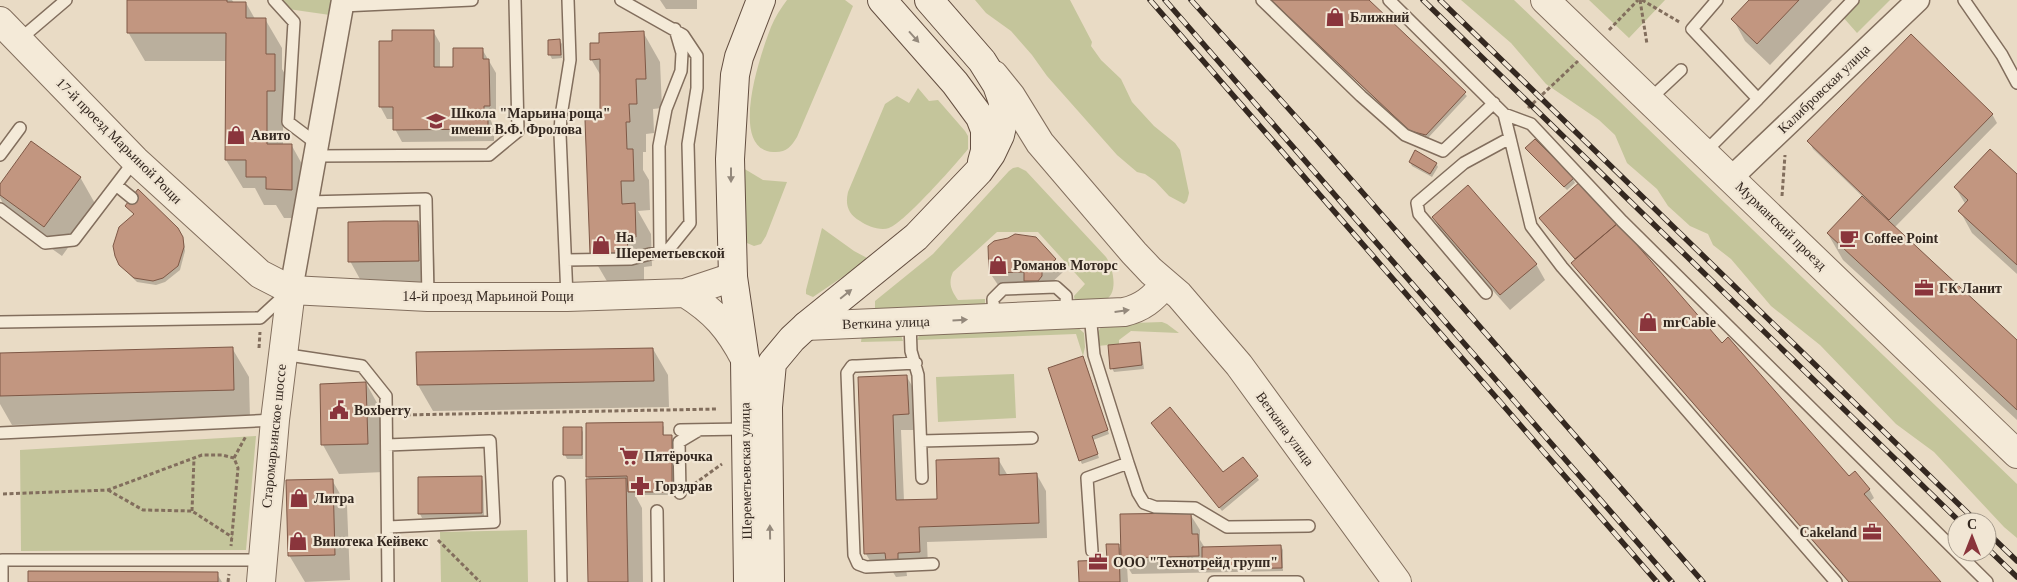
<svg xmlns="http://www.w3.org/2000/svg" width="2017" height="582" viewBox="0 0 2017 582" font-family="Georgia,serif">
<rect width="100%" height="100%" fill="#e9dbc5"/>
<path fill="#c4c59b" d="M282,0h57l-2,16 -49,-7z
M787,0h58l8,6 -56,131c-6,10 -11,16 -24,15 -46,-3 -11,-102 -2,-125 4,-10 10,-19 16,-27z
M975,0h95l22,42 -1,4 10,14 20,19 11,23 22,24 21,17 5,7 9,43 -2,8 -3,3 -15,-8 -14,-15 -10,-7 -8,-2 -20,-17 -70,-79 -15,-21 -21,-24 -25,-18z
M1461,0h53l503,484v54l-13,-11 -70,-75 -38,-28 -76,-79 -49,-39 -40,-47 -18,-14 -5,-11 -18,-8 -22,-20 -11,-17 -30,-26 -12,-28 -16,-15 -53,-36 -35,-41z
M1589,0h76l-36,38z
M1858,0h32l-33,33 -15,-17z
M918,88l11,13 9,-1 27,31 3,5v13c-11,14 -64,74 -79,79 -9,3 -22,-2 -29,-7 -12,-7 -15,-16 -12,-29l37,-88 12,-8 12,7z
M1018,167l8,4 80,86c7,10 14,38 -3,44 -8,2 -20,1 -28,1l-1,-6 11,-12 -47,-52h-41l-44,40c-5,11 -2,18 5,28l27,-1v7l-103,4 -7,-2v-7l58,-47 76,-83 4,-3z
M743,168l20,12 24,2 -21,54 -5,8 -7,2 -7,-3 -3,-8z
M822,228l32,23 15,8 -56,38 -7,-3v-4z
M1162,322l5,2 12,9 -48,-2 -12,9v4l-22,2c0,-10 -1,-16 8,-22z
M1075,325l9,8 1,14 -2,9 -7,-22 -159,6 3,-6z
M862,334l39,1 2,6 -42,1z
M1014,374l2,44 -78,4 -2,-45z
M256,436l-10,114 -225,1 -1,-101z
M527,530l1,52h-87l-1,-50z"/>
<path fill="#0003" d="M142,0h90l2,3h12l9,16h10l17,29v21l9,15 -8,35v27h9l16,29v43h-24l-8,-13h-12l-9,-17h-12l-17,-28 1,-99h-82l-17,-29z
M660,0h37v9h-31z
M1271,0h96l100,96 -39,42 -15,-3z
M1751,0h81l-62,65 -25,-24 -12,-22z
M433,31l7,12v25h14l28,-19 14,24v45h-6l4,11v12l-92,1 -7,-13v-10h-8l-7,-13 13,-64z
M643,32l17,30 2,46 -9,1 1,24 -8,1v18h-3v18l6,10 1,30 -12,1 13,23 1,32 -8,1v15l-36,1 -17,-29 10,-133v-45l-10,-17 10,-15z
M560,41l2,3v14l-10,1 -2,-4z
M1992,114l5,9 -103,105 123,113v79l-174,-160 -15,-26 35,-37 -50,-48 -4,-8z
M1529,152l44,27 2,4 -8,7z
M1410,162l26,1 2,4 -6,10 -20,-11z
M2017,176v98l-45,-41 -12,-22 6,-6 -11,-18z
M80,177l17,30 -35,49 -49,-35 -13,-23v-12z
M1581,183l141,161 127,134 20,11 5,9 -5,4 70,80h-91l-270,-311 -5,-8 3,-3 -33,-38z
M127,206l53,27 4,9 1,9 -5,19 -15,12 -9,3 -19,-3 -17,-17 15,-50z
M1433,217l103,47 9,16 -35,30 -68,-77z
M418,222l16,29 1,39h-69l-16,-29z
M1035,238l20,22 8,12 -14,13h-51l-8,-12z
M1139,343l2,4 3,22 -30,3 -2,-4z
M232,348l17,29 1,42 -238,6 -12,-21v-50z
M653,349l15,26 1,32 -236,4 -15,-26z
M1085,361l24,73 -16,6 6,18 -17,6 -2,-4z
M907,377l9,16 1,37h-16l3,71 35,-1 59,-41 10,17 29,-1 9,16 1,47 -120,4 1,25 -22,1 1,8 -11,1 -5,-8h-16l-9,-15 -7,-175z
M366,383l16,29 2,60 -45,2 -16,-29z
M662,424l2,3v9h7l2,4 1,55h-39l7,13 1,74h-54l1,-102 -3,-4z
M1155,427l68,47 19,-16 17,22 -37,31z
M581,428l2,4v27h-16l-2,-4v-26z
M481,477l2,4 1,36 -62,1 -2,-4z
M332,480l15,26 3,74 -45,2 -16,-27z
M1190,514l10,16v10l5,8 76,-2 2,4v21l-151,3 -5,-8 1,16h-48l28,-21 10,-16 5,8z
M217,574l5,8h-193z"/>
<path fill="#c29680" stroke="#7e5846" d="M127,0h100v2h19v16h20v36h9v37h-8v53h25v46l-26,-1v-12h-20v-17h-21l1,-127h-99z
M1271,0h98l97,92 -40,43 -16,-4z
M1749,0h50l-42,44 -26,-25z
M392,30h42v37h19v-19h30v11h6l1,47h-6v9h4v14l-95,1v-23h-14v-66h13z
M644,31l2,48h-10l1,25h-8l1,18h-4l1,27h6l1,32h-13l1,23 13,-1 1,34h-9l1,16 -38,1 -5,-134 15,-1v-60l-10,1v-17h9v-10z
M1911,34l82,80 -104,106 -82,-79z
M560,39l1,16h-13v-15z
M1535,139l39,39 -10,9 -39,-39z
M31,141l50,36 -37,50 -44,-32v-11z
M1990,149l27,25v91l-59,-54 10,-11 -14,-13z
M1415,150l22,13 -7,11 -21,-12z
M1581,181l37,42 -43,36 -36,-41z
M1468,185l69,79 -37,31 -68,-78z
M138,189l40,39 5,9 1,10 -6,19 -15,12 -10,3 -19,-3 -15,-13 -4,-9 -2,-10 6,-19 15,-13 -9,-8z
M1862,196l155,144v70l-190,-177z
M384,221h34l1,40 -71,1v-40z
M1618,223l104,120 6,-6 121,139 6,-5 15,18 -6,5 77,88h-92l-278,-319z
M1015,234l21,3 20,22 -14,13v4l-4,5h-14v-9l-35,1 -1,-27 6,-5 14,-3z
M1140,342l2,23 -32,4 -2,-24z
M233,347l1,43 -234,6v-43z
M653,348l1,33 -237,4 -1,-33z
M1083,356l25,74 -16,6 6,18 -19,7 -31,-93z
M907,375l2,39 -16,1 3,85 41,-1 -1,-39 63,-2v17l38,-2 2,50 -120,4 1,25 -22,1v7l-12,1 -1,-8 -21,1 -6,-177z
M366,382l2,62 -47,1 -1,-61z
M1170,407l53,65 20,-15 15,19 -39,32 -68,-85z
M663,422v13h9v57h-44l-1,-16 -41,1v-54z
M563,427h19v28h-19z
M482,476v37l-64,1v-37z
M626,478l2,104h-40l-2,-103z
M333,479l2,76 -47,1 -2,-76z
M1191,513l1,21h6l1,22 -78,2 -1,-44z
M1106,544h13l1,38h-41l-1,-21 29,-1z
M1281,545l1,23 -80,1v-22z
M28,571l190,1v10h-190z"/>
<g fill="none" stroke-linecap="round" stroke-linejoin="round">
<g stroke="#826e5d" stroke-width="14">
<path id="service" d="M274,0l20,22 -6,100 29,22
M1262,0l99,96 44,39 38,16 51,-48
M1389,0l115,114 6,24 -46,25 -47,40 2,11 67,79
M1964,0l38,55 15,28
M342,6l130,-6
M19,40l47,-40
M1758,99l95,-99
M1649,100l32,-30
M1504,114l27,10 91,97 365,361
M1510,138l21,88 31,41 274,315
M1704,153l54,-54 -66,-70 25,-29
M0,155l20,-27
M315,156l174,-1 29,-24 -3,-131
M116,185l16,13
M307,202l119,-3 2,98
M0,209l45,34 29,-3 61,-80
M660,251l-1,-105 7,-37 15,-38 1,-18 -7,-24
M566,260l65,-1 38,-10 21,-26 -2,-79 9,-56v-32l-14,-21 -62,-35
M567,297l-7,-163 1,-18 9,-56 -2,-60
M1090,314l4,41 34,108 -41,15 5,73
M994,319l-1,-20 10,-10 53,-2 10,9 1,19
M0,322l260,-4 26,-24
M910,323l1,28 7,24 4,103
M282,354l80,12 24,30 2,186
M916,363l-59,3h-5l-5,7 7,182 4,9 8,3 67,-3
M680,430l65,-1
M0,433l275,-13
M921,441l111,-3
M387,445l103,-4 4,81 -106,5
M1128,463l10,30 6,10 11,4 40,1 32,19 82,-1
M559,482l2,100
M680,493l-1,-51 20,-12
M657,511l1,71
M2,582v-22h260
M1214,582h84"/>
</g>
<g stroke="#826e5d" stroke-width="25">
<path id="minor" d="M1731,178l187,-178
M291,290l52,-290"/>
</g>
<g stroke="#826e5d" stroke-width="30">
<path id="tertiary" d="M1545,0l472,454
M0,21l135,139 125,114 31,16 137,7h139l118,-4 48,-16
M994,75l17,21 29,47 94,110 17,18 28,24 60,70 158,217
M685,293c29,18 44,35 60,66
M806,326l318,-14c18,-4 29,-13 41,-28
M261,582l14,-162 16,-130"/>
</g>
<g stroke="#644f41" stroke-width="30">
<path id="secondary" d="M882,0l73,83 25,34 5,13v21l-3,11
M748,582l-3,-222 -12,-83 -3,-118 5,-84 4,-18 22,-57
M770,582l-2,-175 4,-44 20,-24 14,-13 110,-89 63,-66 12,-17 9,-19 3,-13v-20l-6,-17 -15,-24 -53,-61"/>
</g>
<path stroke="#826e5d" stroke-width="3" stroke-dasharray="4 2.5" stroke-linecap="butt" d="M1640,0l7,44
M1642,0l39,23
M1609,30l29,-30
M1528,108l50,-47
M1782,196l3,-41
M259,348l1,-16
M400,415l317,-6
M234,458l12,-22
M694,484l28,-20
M108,490l35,20 49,1 40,26
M3,494l105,-4 94,-35h20l12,3 4,10 -7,78
M192,511l2,-53
M438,540l42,42
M228,582l1,-8"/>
<use href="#service" stroke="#f4ead8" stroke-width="11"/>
<use href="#minor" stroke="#f4ead8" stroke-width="22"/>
<use href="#tertiary" stroke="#f4ead8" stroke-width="28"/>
<use href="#secondary" stroke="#f4ead8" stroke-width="28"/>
<g stroke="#342820" stroke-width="5.5">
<path id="rail" d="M1150,0l507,582
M1165,0l507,582
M1191,0l123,137 389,445
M1423,0l537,522
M1440,0l537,522
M1987,532l30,29
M1987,548l30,29"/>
</g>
<use href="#rail" stroke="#f1e6d4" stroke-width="4" stroke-dasharray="11" stroke-linecap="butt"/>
</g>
<defs><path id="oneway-solid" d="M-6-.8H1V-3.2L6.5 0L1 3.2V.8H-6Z" transform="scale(1.25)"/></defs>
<g fill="#94897c">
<use href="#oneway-solid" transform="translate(914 37) rotate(48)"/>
<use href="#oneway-solid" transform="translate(731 175) rotate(90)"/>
<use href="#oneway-solid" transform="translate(846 294) rotate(-39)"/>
<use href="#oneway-solid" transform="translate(1122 311) rotate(-8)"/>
<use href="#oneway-solid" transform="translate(960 320) rotate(-3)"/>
<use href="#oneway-solid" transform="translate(770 532) rotate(-91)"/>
</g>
<defs>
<g id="shop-bare" transform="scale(1.5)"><path d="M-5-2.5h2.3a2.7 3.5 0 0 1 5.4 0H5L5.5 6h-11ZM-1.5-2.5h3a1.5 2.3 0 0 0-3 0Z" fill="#8a353c" stroke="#f1e6d4" stroke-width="2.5" paint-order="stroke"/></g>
<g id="school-bare" transform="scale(1.5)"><path d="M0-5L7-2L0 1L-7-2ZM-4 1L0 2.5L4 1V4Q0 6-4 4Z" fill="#8a353c" stroke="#f1e6d4" stroke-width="2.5" paint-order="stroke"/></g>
<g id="cafe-bare" transform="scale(1.5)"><path d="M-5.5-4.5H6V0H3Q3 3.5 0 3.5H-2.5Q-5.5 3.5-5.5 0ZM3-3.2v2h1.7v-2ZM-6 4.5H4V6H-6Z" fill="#8a353c" stroke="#f1e6d4" stroke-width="2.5" paint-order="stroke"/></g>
<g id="office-bare" transform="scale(1.5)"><path d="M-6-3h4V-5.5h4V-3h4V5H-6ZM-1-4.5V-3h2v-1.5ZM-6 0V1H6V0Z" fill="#8a353c" stroke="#f1e6d4" stroke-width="2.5" paint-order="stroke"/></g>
<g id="civic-bare" transform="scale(1.5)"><path d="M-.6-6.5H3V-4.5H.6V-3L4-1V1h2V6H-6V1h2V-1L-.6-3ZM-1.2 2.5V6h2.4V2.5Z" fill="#8a353c" stroke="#f1e6d4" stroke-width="2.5" paint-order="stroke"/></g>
<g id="supermarket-bare" transform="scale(1.5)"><path d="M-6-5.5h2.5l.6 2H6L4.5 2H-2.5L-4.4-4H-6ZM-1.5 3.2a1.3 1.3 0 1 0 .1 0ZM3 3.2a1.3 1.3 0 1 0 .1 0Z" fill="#8a353c" stroke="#f1e6d4" stroke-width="2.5" paint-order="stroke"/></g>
<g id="pharmacy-bare" transform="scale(1.5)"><path d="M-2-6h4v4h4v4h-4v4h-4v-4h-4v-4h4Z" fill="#8a353c" stroke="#f1e6d4" stroke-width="2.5" paint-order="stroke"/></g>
</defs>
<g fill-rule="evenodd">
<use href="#shop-bare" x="1335" y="17"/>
<use href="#school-bare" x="436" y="121"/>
<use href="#shop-bare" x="236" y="135"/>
<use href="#cafe-bare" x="1849" y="238"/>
<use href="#shop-bare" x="601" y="245"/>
<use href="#shop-bare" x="998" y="265"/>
<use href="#office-bare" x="1924" y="288"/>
<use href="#shop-bare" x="1648" y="322"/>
<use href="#civic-bare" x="339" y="410"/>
<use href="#supermarket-bare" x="629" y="456"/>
<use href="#pharmacy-bare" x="640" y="486"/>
<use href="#shop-bare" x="299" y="498"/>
<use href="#office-bare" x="1872" y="532"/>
<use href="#shop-bare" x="298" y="541"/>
<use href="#office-bare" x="1098" y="562"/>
</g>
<g text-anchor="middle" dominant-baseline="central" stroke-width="4.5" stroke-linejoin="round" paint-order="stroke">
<g font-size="14" font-weight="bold" fill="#342820" stroke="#f1e6d4" text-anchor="start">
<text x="1350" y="17">Ближний</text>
<text x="451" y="113">Школа "Марьина роща"<tspan x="451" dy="16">имени В.Ф. Фролова</tspan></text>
<text x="251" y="135">Авито</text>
<text x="616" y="237">На<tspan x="616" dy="16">Шереметьевской</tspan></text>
<text x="1864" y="238">Coffee Point</text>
<text x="1013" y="265">Романов Моторс</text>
<text x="1939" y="288">ГК Ланит</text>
<text x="1663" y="322">mrCable</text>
<text x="354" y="410">Boxberry</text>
<text x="644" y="456">Пятёрочка</text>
<text x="655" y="486">Горздрав</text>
<text x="314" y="498">Литра</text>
<text x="1857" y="532" text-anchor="end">Cakeland</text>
<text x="313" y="541">Винотека Кейвекс</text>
<text x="1113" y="562">ООО "Технотрейд групп"</text>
</g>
<g font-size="14" fill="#342820" stroke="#f1e6d4">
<text transform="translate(1824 89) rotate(-44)">Калибровская улица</text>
<text transform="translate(119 141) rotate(45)">17-й проезд Марьиной Рощи</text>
<text transform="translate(1781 226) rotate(44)">Мурманский проезд</text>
<text x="488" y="296">14-й проезд Марьиной Рощи</text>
<text transform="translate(886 323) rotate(-2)">Веткина улица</text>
<text transform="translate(1285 429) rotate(54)">Веткина улица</text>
<text transform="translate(274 436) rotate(-84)">Старомарьинское шоссе</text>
<text transform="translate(746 471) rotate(-91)">Шереметьевская улица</text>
</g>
</g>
<g transform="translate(1972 537)"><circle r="24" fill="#f1e6d4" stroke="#a59a8c"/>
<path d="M0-4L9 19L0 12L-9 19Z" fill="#8a353c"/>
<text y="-8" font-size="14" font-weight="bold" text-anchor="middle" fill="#342820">С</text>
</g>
</svg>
